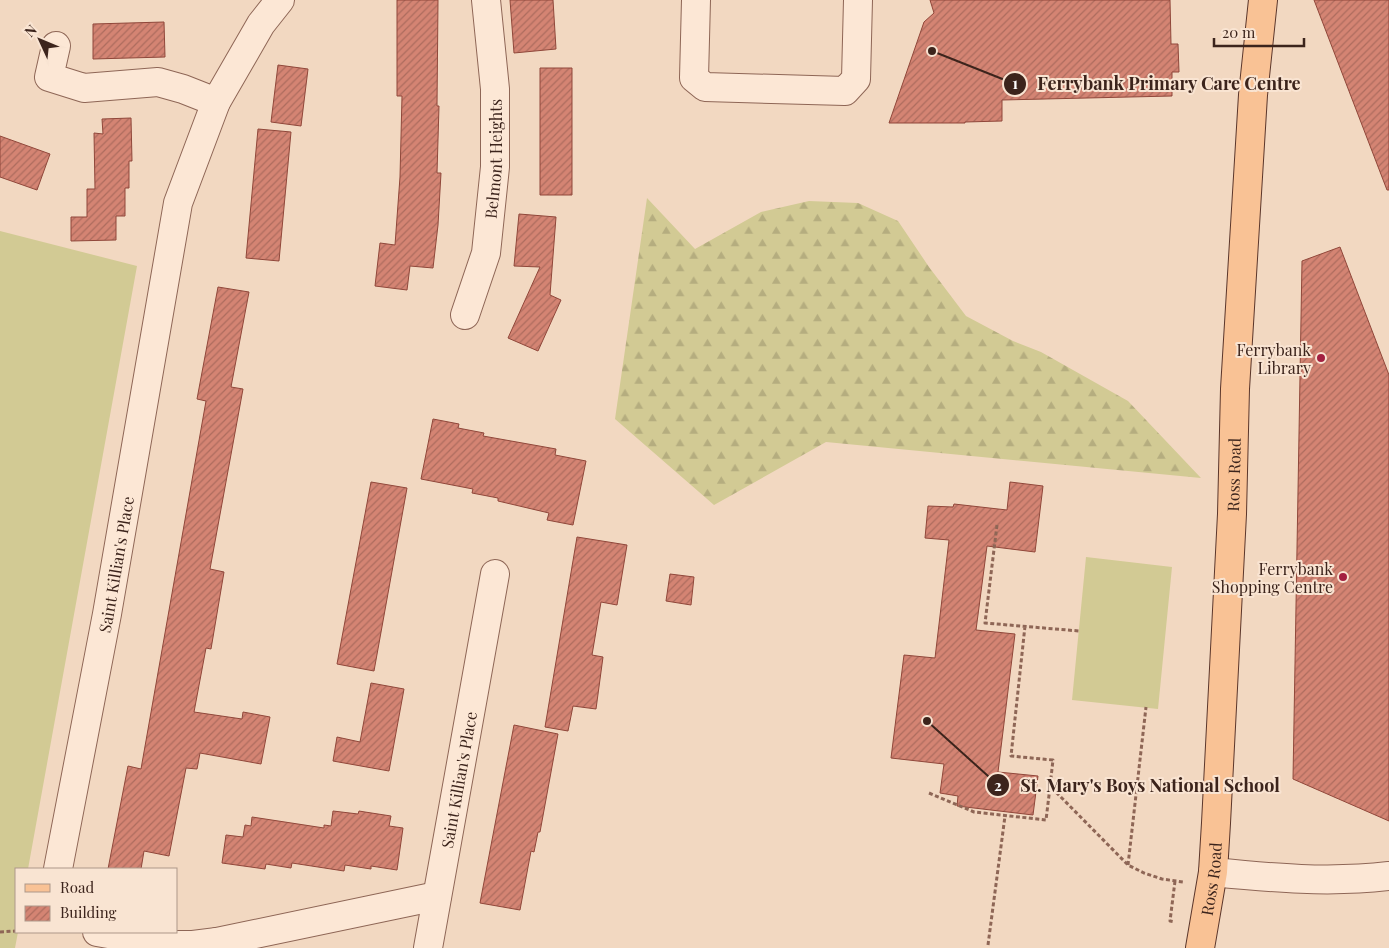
<svg xmlns="http://www.w3.org/2000/svg" width="1389" height="948" viewBox="0 0 1389 948" font-family="'Playfair Display',serif">
<defs>
<pattern id="forest-firs" width="22" height="20" patternUnits="userSpaceOnUse" patternTransform="scale(1.25)"><rect width="22" height="20" fill="#d2ca94"/><path d="M5 1l3.5 6h-7zM16 11l3.5 6h-7z" fill="#b5ad7f"/></pattern>
<pattern id="building-hatch" width="6" height="6" patternUnits="userSpaceOnUse" patternTransform="scale(1.25)"><rect width="6" height="6" fill="#d48473"/><path d="M-1 1l2-2M0 6l6-6M5 7l2-2" fill="none" stroke="#ad6c5e"/></pattern>
</defs>
<rect width="100%" height="100%" fill="#f2d8c1"/>
<path fill="#d2ca94" d="M0,231l137,35 -109,603h-12v63h2l-3,16h-15z
M1086,557l86,10 -14,142 -86,-9z"/>
<path fill="url(#forest-firs)" d="M647,198l48,51 66,-37 48,-11 49,2 40,18 31,46 37,49 47,25 28,11 87,49 73,77 -375,-36 -112,63 -99,-86z"/>
<path fill="url(#building-hatch)" stroke="#90473a" d="M397,0h41l-1,106h2l-2,67h4l-3,52 -5,43 -23,-2 -3,24 -32,-4 5,-43 15,2 5,-68 2,-81h-5z
M510,0h43l3,49 -42,4z
M930,0h240l1,44h7l1,28h-7v24l-170,4v21l-37,1v1h-76l35,-101 10,-9z
M1314,0h75v190h-2z
M164,22l1,35 -72,2v-35z
M278,65l30,4 -7,57 -30,-4z
M540,68h32v127h-32z
M131,118l1,43h-3v27h-4v28h-9v24l-45,1v-24h16v-28h8l-1,-56 9,1 -1,-15z
M258,129l33,3 -12,129 -33,-3z
M0,136l50,18 -13,36 -37,-13z
M519,214l37,3 -6,78 11,5 -23,51 -30,-13 32,-71 -26,-1z
M1340,247l49,128v446l-96,-42 9,-518z
M218,287l31,5 -18,95 12,2 -33,180 14,3 -13,77 -5,-1 -12,64 48,7 1,-7 27,5 -9,47 -61,-11 -3,16 -11,-1 -17,88 -25,-5 -3,18h-33l20,-103 13,3 65,-368 -9,-2z
M433,419l26,5 -1,4 26,5 -1,3 73,13 -1,6 31,6 -13,64 -26,-5 2,-7 -51,-12v-3l-26,-5 1,-4 -52,-10z
M371,482l36,6 -33,183 -37,-7z
M1010,482l33,4 -8,66 -48,-6 -11,84 39,4 -17,138 40,4 -5,39 -76,-9 1,-10 -18,-3 4,-29 -53,-6 13,-103 31,3 14,-118 -24,-2 3,-32 25,1 1,-3 53,6z
M577,537l50,8 -10,60 -16,-3 -9,53 11,2 -7,52 -23,-3 -5,25 -23,-4z
M670,574l24,3 -3,28 -25,-4z
M371,683l33,6 -15,82 -56,-10 4,-24 23,5z
M514,725l44,9 -18,98h-2l-4,20 -3,-1 -11,59 -40,-7z
M333,811l25,3 1,-3 6,1 26,4 -2,10 14,2 -6,42 -26,-4v3l-26,-4 -1,6 -52,-8 -1,5 -25,-4 -1,5 -43,-6 4,-28 17,2 2,-12 6,1 1,-9 72,11v-3l7,1z"/>
<g fill="none" stroke-linecap="round" stroke-linejoin="round">
<g stroke="#8e6656" stroke-width="30">
<g id="minor">
<path d="M696,0l-2,78 11,9 140,4 11,-12 2,-79"/>
<path d="M56,46l-7,31 35,11 74,-6 25,7 33,13"/>
<path id="s1" d="M465,315l21,-62 9,-86v-78l-9,-89"/>
<path id="s2" d="M58,869l49,-255 71,-411 38,-101 45,-78 19,-24"/>
<path d="M1213,872c59,6 117,11 176,4"/>
<path d="M97,932l76,13h20l24,-3v6"/>
<path d="M217,942l220,-46"/>
<path id="s3" d="M428,948l67,-374"/>
</g>
</g>
<g stroke="#5b362b" stroke-width="30">
<g id="major">
<path id="s4" d="M1200,948l13,-76 3,-49 16,-309 3,-125 18,-294 10,-95"/>
</g>
</g>
<path stroke="#8e6656" stroke-width="3" stroke-dasharray="4 2.5" stroke-linecap="butt" d="M997,525l-12,98 94,8
M1025,626l-14,130 42,4 -3,26 78,79 16,8 18,6 21,3
M929,793l45,19 72,8 4,-33
M1128,865l18,-158
M1175,881l-5,40 5,1
M0,932l16,-1
M988,945l17,-129"/>
<use href="#minor" stroke="#fce7d5" stroke-width="28"/>
<use href="#major" stroke="#f9c295" stroke-width="28"/>
</g>
<g fill="#a32041" stroke="#f9e4d2" stroke-width="2">
<circle cx="1321" cy="358" r="5"/>
<circle cx="1343" cy="577" r="5"/>
</g>
<g text-anchor="middle" dominant-baseline="central" stroke-width="4" stroke-linejoin="round" paint-order="stroke">
<g font-size="16" fill="#3c241c" stroke="#f9e4d2">
<text stroke="none"><textPath href="#s1" startOffset="160">Belmont Heights</textPath></text>
<text stroke="none"><textPath href="#s4" startOffset="475">Ross Road</textPath></text>
<text stroke="none"><textPath href="#s2" startOffset="310">Saint Killian's Place</textPath></text>
<text stroke="none"><textPath href="#s3" startOffset="171">Saint Killian's Place</textPath></text>
<text stroke="none"><textPath href="#s4" startOffset="70">Ross Road</textPath></text>
</g>
<g font-size="16" fill="#3c241c" stroke="#f9e4d2" text-anchor="end">
<text x="1311" y="349">Ferrybank<tspan x="1311" dy="18">Library</tspan></text>
<text x="1333" y="568">Ferrybank<tspan x="1333" dy="18">Shopping Centre</tspan></text>
</g>
</g>
<path fill="none" stroke="#3c241c" stroke-width="2" d="M932 51L1015 84M927 721L998 785"/>
<g fill="#3c241c" stroke="#f9e4d2" stroke-width="2">
<circle cx="932" cy="51" r="5"/>
<circle cx="927" cy="721" r="5"/>
<circle cx="1015" cy="84" r="12"/>
<circle cx="998" cy="785" r="12"/>
</g>
<g font-size="15" text-anchor="middle" font-weight="bold" fill="#fff">
<text x="1015" y="89">1</text>
<text x="998" y="791">2</text>
</g>
<g font-size="18" text-anchor="middle" font-weight="bold" fill="#3c241c" stroke="#f9e4d2" stroke-width="4" stroke-linejoin="round" paint-order="stroke">
<text x="1169" y="90">Ferrybank Primary Care Centre</text>
<text x="1150" y="792">St. Mary's Boys National School</text>
</g>
<rect x="15" y="868" width="162" height="65" fill="#f9e4d2" stroke="#ad9789"/>
<rect x="25" y="884" width="25" height="8" fill="#f9c295" stroke="#ad9789"/>
<text x="60" y="893" font-size="15" fill="#3c241c">Road</text>
<rect x="25" y="906" width="25" height="15" fill="url(#building-hatch)" stroke="#ad9789"/>
<text x="60" y="918" font-size="15" fill="#3c241c">Building</text>
<g transform="translate(40 40) rotate(314)" stroke="#f9e4d2" stroke-width="4" paint-order="stroke">
<path d="M0-4L9 19L0 12L-9 19Z" fill="#3c241c"/>
<text y="-8" font-size="14" font-weight="bold" text-anchor="middle" fill="#3c241c">N</text>
</g>
<path d="M1214 38v8h90v-8" fill="none" stroke="#3c241c" stroke-width="2.5"/>
<text x="1222" y="38" font-size="15" fill="#3c241c" stroke="#f9e4d2" stroke-width="4" paint-order="stroke">20 m</text>
</svg>
